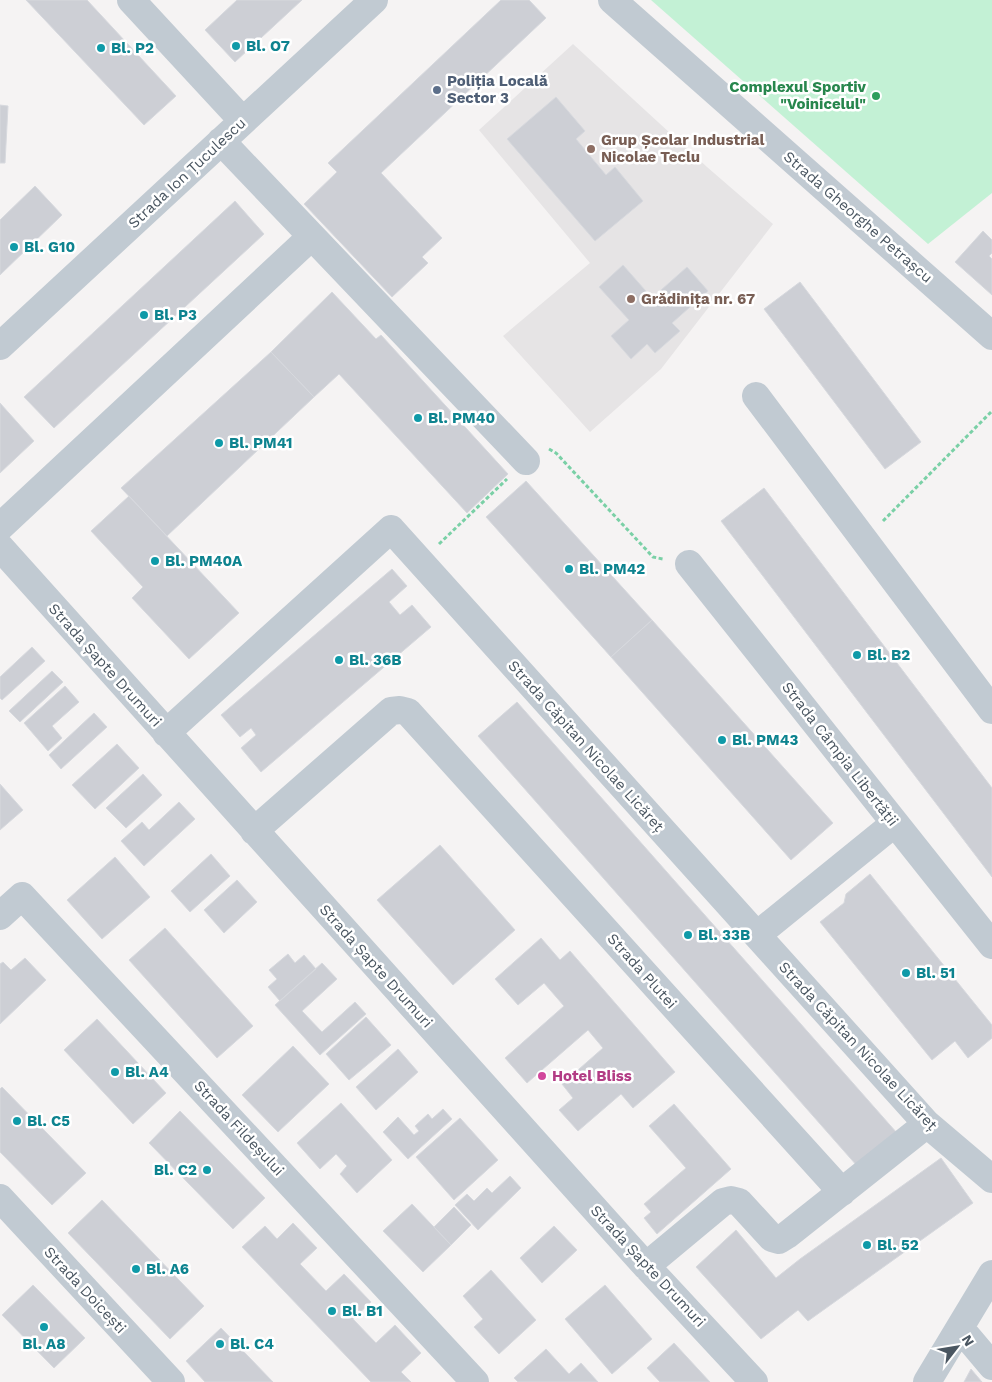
<svg xmlns="http://www.w3.org/2000/svg" width="992" height="1382" viewBox="0 0 992 1382" font-family="'Work Sans',sans-serif">
<rect width="100%" height="100%" fill="#f5f3f3"/>
<path fill="#e6e4e5" d="M573,44l134,123 66,57 -112,145 -71,63 -87,-96 87,-73 -111,-133z"/>
<path fill="#c3f1d5" d="M651,0h341v193l-64,51z"/>
<path fill="#cdcfd5" stroke="#d7d9de" d="M26,0h61l89,96 -32,29z
M237,0h65l-67,62 -30,-32z
M501,0h28l17,18 -165,155 61,65 -20,19 6,6 -36,34 -88,-93 33,-32 -9,-9z
M556,97l29,34 -9,8 30,36 9,-8 28,34 -48,40 -88,-102z
M0,105l8,1 -3,57h-5z
M35,186l27,29 -62,60v-55z
M235,201l29,33 -210,194 -30,-31z
M983,231l9,9v13l-3,3 3,3v36l-37,-33z
M623,265l29,33 35,-31 21,24 -36,32 8,8 -25,22 -8,-9 -16,15 -20,-23 18,-16 -30,-33z
M800,282l121,160 -36,27 -121,-160z
M332,292l44,47 5,-4 127,139 -41,39 -128,-139 -25,23 -43,-45z
M271,352l43,45 -147,139 -46,-48z
M0,403l34,38 -34,32z
M526,481l126,139 -41,37 -125,-140z
M764,488l228,300v89l-271,-356z
M129,496l110,117 -50,46 -57,-61 11,-11 -52,-56z
M392,569l15,17 -18,16 11,13 12,-10 19,22 -170,145 -20,-24 15,-13 -5,-7 -11,9 -19,-22z
M652,620l181,203 -42,37 -180,-203z
M32,647l13,14 -43,39 -2,-2v-21z
M52,671l11,11 -43,40 -11,-11z
M65,686l14,16 -27,24 10,12 -14,13 -24,-28z
M517,702l380,431 -39,34 -380,-431z
M94,713l13,14 -46,42 -12,-14z
M117,744l22,24 -44,41 -23,-24z
M143,774l19,21 -36,33 -20,-20z
M0,784l23,26 -23,20z
M179,802l16,17 -51,47 -23,-25 21,-19 7,8z
M440,845l75,85 -62,55 -76,-85z
M211,854l19,22 -40,36 -19,-21z
M115,857l35,40 -48,42 -35,-39z
M870,874l122,151v13l-24,20 -13,-17 -23,19 -112,-138 24,-19 2,-9z
M237,880l20,22 -33,31 -20,-23z
M165,928l88,98 -36,32 -88,-98z
M541,938l19,22 10,-9 105,121 -42,36 -12,-14 -43,37 -19,-21 14,-12 -11,-14 41,-36 -15,-18 -61,53 -22,-25 59,-52 -20,-23 -26,22 -23,-26z
M288,954l7,9 9,-8 12,14 -36,32 -12,-14 9,-8 -8,-9z
M25,958l21,22 -46,44v-60l3,-2 8,8z
M322,963l15,16 -35,32 20,21 33,-30 11,12 -46,41 -45,-50z
M366,1017l25,28 -42,35 -23,-26z
M97,1019l69,74 -33,31 -69,-74z
M293,1046l36,38 -51,48 -36,-37z
M398,1049l20,23 -42,38 -20,-23z
M2,1087l84,86 -34,32 -52,-53v-63z
M341,1103l51,57 -35,33 -17,-19 7,-8 -11,-12 -16,15 -23,-26z
M674,1104l57,65 -74,65 -13,-16 7,-6 -7,-8 42,-36 -37,-42z
M443,1109l9,10 -44,40 -25,-27 15,-15 16,18 5,-4 -4,-5 13,-12 4,5z
M180,1111l85,87 -32,31 -84,-86z
M460,1118l38,42 -44,40 -38,-43z
M941,1158l32,45 -165,118 -10,-11 -37,29 -65,-72 40,-37 40,48 24,-19z
M510,1176l11,12 -43,42 -23,-25 12,-11 7,7 13,-13 5,5z
M102,1200l102,106 -34,33 -102,-106z
M412,1204l39,41 -28,27 -40,-41z
M454,1207l17,18 -20,20 -17,-18z
M293,1223l24,25 -17,16 26,27 18,-17 27,28 -18,17 23,24 19,-18 26,28 -20,19 10,10h-40l-129,-135 23,-21 12,13z
M554,1226l23,24 -35,33 -22,-25z
M491,1270l45,50 -37,34 -25,-27 9,-8 -20,-23z
M33,1285l52,53 -31,30 -52,-53z
M605,1285l47,54 -40,35 -47,-55z
M221,1328l52,54h-68l-19,-21z
M674,1343l36,39h-50l-13,-14z
M546,1349l23,25 12,-11 17,19h-80l-4,-4z
M971,1369l11,13h-18z"/>
<g fill="none" stroke-linecap="round" stroke-linejoin="round">
<path stroke="#7ad0a6" stroke-width="3" stroke-dasharray="4 2.5" stroke-linecap="butt" d="M549,449l7,4 97,104 10,2
M883,521l109,-110
M439,544l68,-65"/>
<path stroke="#c1cad2" stroke-width="28" d="M131,0l112,121
M612,0l380,336
M221,141l305,320
M0,346l374,-346
M756,396l236,314
M0,527l311,-290
M0,547l646,719 108,116
M689,564l303,381
M166,733l225,-204 536,595 65,55
M254,831l137,-120 9,-1 8,2 434,480
M0,916l22,-20 453,486
M757,935l138,-112
M0,1198l171,184
M646,1266l77,-64 8,-2 8,2 33,36 7,2 8,-5 140,-111
M960,1328l32,38
M927,1382l65,-108"/>
</g>
<g fill="#0f9aa8" stroke="#fff" stroke-width="2">
<circle cx="236" cy="46" r="5"/>
<circle cx="101" cy="48" r="5"/>
<circle cx="14" cy="247" r="5"/>
<circle cx="144" cy="315" r="5"/>
<circle cx="418" cy="418" r="5"/>
<circle cx="219" cy="443" r="5"/>
<circle cx="155" cy="561" r="5"/>
<circle cx="569" cy="569" r="5"/>
<circle cx="857" cy="655" r="5"/>
<circle cx="339" cy="660" r="5"/>
<circle cx="722" cy="740" r="5"/>
<circle cx="688" cy="935" r="5"/>
<circle cx="906" cy="973" r="5"/>
<circle cx="115" cy="1072" r="5"/>
<circle cx="17" cy="1121" r="5"/>
<circle cx="207" cy="1170" r="5"/>
<circle cx="867" cy="1245" r="5"/>
<circle cx="136" cy="1269" r="5"/>
<circle cx="332" cy="1311" r="5"/>
<circle cx="44" cy="1327" r="5"/>
<circle cx="220" cy="1344" r="5"/>
</g>
<circle fill="#5c6f8a" stroke="#fff" stroke-width="2" cx="437" cy="90" r="5"/>
<circle fill="#2e9e5b" stroke="#fff" stroke-width="2" cx="876" cy="96" r="5"/>
<g fill="#8d6e63" stroke="#fff" stroke-width="2">
<circle cx="591" cy="149" r="5"/>
<circle cx="631" cy="299" r="5"/>
</g>
<circle fill="#d1479c" stroke="#fff" stroke-width="2" cx="542" cy="1076" r="5"/>
<g text-anchor="middle" dominant-baseline="central" stroke-width="5" stroke-linejoin="round" paint-order="stroke">
<g font-size="15" font-weight="bold" fill="#0d838f" stroke="#fff" text-anchor="start">
<text x="246" y="46">Bl. O7</text>
<text x="111" y="48">Bl. P2</text>
<text x="24" y="247">Bl. G10</text>
<text x="154" y="315">Bl. P3</text>
<text x="428" y="418">Bl. PM40</text>
<text x="229" y="443">Bl. PM41</text>
<text x="165" y="561">Bl. PM40A</text>
<text x="579" y="569">Bl. PM42</text>
<text x="867" y="655">Bl. B2</text>
<text x="349" y="660">Bl. 36B</text>
<text x="732" y="740">Bl. PM43</text>
<text x="698" y="935">Bl. 33B</text>
<text x="916" y="973">Bl. 51</text>
<text x="125" y="1072">Bl. A4</text>
<text x="27" y="1121">Bl. C5</text>
<text x="197" y="1170" text-anchor="end">Bl. C2</text>
<text x="877" y="1245">Bl. 52</text>
<text x="146" y="1269">Bl. A6</text>
<text x="342" y="1311">Bl. B1</text>
<text x="44" y="1344" text-anchor="middle">Bl. A8</text>
<text x="230" y="1344">Bl. C4</text>
</g>
<g font-size="15" font-weight="bold" fill="#4e5e75" stroke="#fff" text-anchor="start">
<text x="447" y="81">Poliția Locală<tspan x="447" dy="17">Sector 3</tspan></text>
</g>
<g font-size="15" font-weight="bold" fill="#27864d" stroke="#fff" text-anchor="end">
<text x="866" y="87">Complexul Sportiv<tspan x="866" dy="17">"Voinicelul"</tspan></text>
</g>
<g font-size="15" font-weight="bold" fill="#785e54" stroke="#fff" text-anchor="start">
<text x="601" y="140">Grup Școlar Industrial<tspan x="601" dy="17">Nicolae Teclu</tspan></text>
<text x="641" y="299">Grădinița nr. 67</text>
</g>
<g font-size="15" fill="#4a5661" stroke="#fff">
<text transform="translate(187 173) rotate(-43)">Strada Ion Țuculescu</text>
<text transform="translate(858 217) rotate(41)">Strada Gheorghe Petrașcu</text>
<text transform="translate(105 665) rotate(48)">Strada Șapte Drumuri</text>
<text transform="translate(586 746) rotate(48)">Strada Căpitan Nicolae Licăreț</text>
<text transform="translate(840 754) rotate(52)">Strada Câmpia Libertății</text>
<text transform="translate(376 966) rotate(48)">Strada Șapte Drumuri</text>
<text transform="translate(642 971) rotate(48)">Strada Plutei</text>
<text transform="translate(858 1046) rotate(47)">Strada Căpitan Nicolae Licăreț</text>
<text transform="translate(239 1128) rotate(47)">Strada Fildeșului</text>
<text transform="translate(648 1266) rotate(47)">Strada Șapte Drumuri</text>
<text transform="translate(85 1290) rotate(47)">Strada Doicești</text>
</g>
<g font-size="15" font-weight="bold" fill="#b23c85" stroke="#fff" text-anchor="start">
<text x="552" y="1076">Hotel Bliss</text>
</g>
</g>
<g transform="translate(957 1347) rotate(59)" stroke="#ffffff" stroke-width="4" paint-order="stroke">
<path d="M0-4L9 19L0 12L-9 19Z" fill="#4a5661"/>
<text y="-8" font-size="14" font-weight="bold" text-anchor="middle" fill="#4a5661">N</text>
</g>
</svg>
